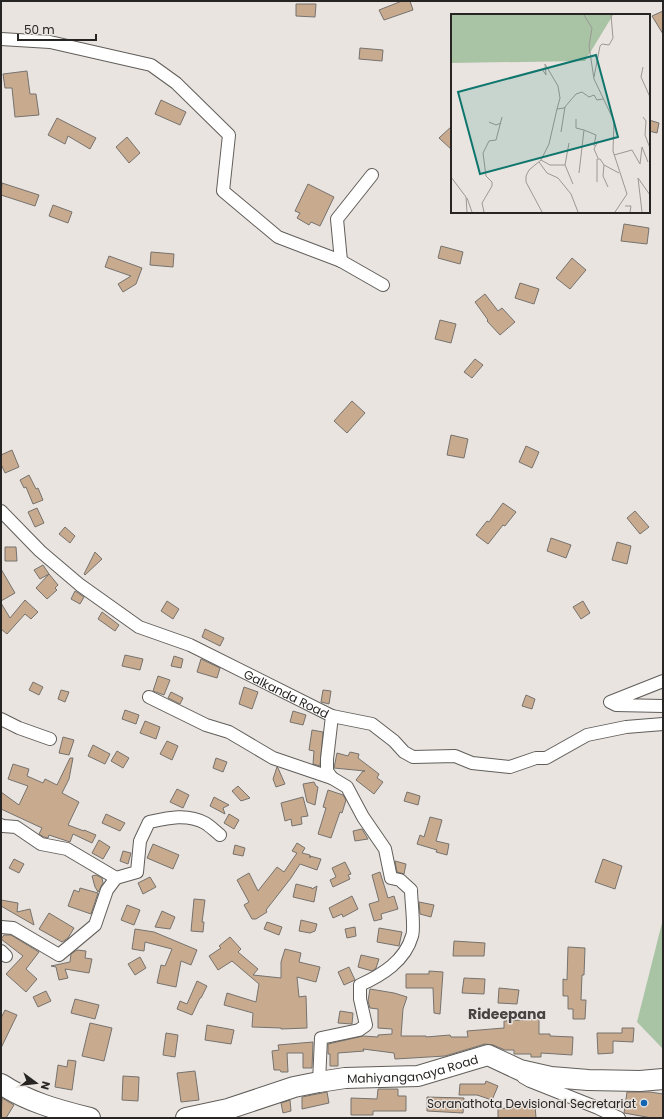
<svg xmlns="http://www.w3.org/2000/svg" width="664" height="1119" viewBox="0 0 664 1119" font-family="Poppins,sans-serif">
<rect width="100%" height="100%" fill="#e9e4e0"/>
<path fill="#a9c3a5" d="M663,919v130l-26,-27z"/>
<path fill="#c8ab8f" stroke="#76726e" d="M402,1h8l3,9 -29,10 -5,-10z
M296,4h20l-1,13 -19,-1z
M663,11v23l-11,-18z
M360,48l23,2 -1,11 -23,-2z
M27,71l3,23h6l3,21 -24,2 -3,-29h-7l-2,-14z
M161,100l25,12 -6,13 -25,-11z
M57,118l39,20 -6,11 -22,-13 -3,8 -17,-9z
M649,120l10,3 -2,10 -8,-2z
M452,126v24l-13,-12z
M127,137l13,16 -11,10 -13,-16z
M2,183l37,12 -4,11 -34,-11z
M308,184l26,13 -14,29 -9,-4 -2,3 -12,-7 3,-5 -5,-2z
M53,205l19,7 -4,11 -19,-7z
M624,224l25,4 -2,16 -26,-3z
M441,246l22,6 -3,12 -22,-6z
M151,252l23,2 -1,13 -23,-2z
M109,256l33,12 -6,16 -13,8 -5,-8 13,-8 -26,-9z
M572,258l14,12 -16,19 -14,-11z
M520,283l19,6 -5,15 -19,-6z
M485,294l13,17 4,-3 13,14 -15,13 -13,-14 1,-1 -13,-18z
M440,320l16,4 -5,19 -16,-4z
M475,359l8,6 -11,13 -8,-6z
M352,401l13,12 -18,20 -13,-12z
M451,435l17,4 -4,19 -17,-3z
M526,446l13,6 -7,16 -13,-6z
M12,450l7,17 -14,6 -4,-9v-9z
M29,475l7,14 2,-1 5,12 -10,4 -7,-17 -2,1 -4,-8z
M503,503l13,9 -11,14 -2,-1 -15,19 -12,-9 11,-14 2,1z
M37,508l7,15 -9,4 -7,-15z
M635,511l14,16 -9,7 -13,-16z
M65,527l10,9 -5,7 -11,-9z
M551,538l20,7 -5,13 -19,-7z
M617,542l14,4 -4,18 -15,-4z
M5,547h11l1,14h-12z
M95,552l7,7 -17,16 -1,-1z
M43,565l6,9 -9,5 -6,-9z
M1,569l14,24 -14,8z
M49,574l9,11 -3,3 2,2 -10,9 -11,-11z
M75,591l9,6 -4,7 -9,-5z
M25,600l13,12 -7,7 -6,-5 -18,20 -6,-5v-26l9,15z
M167,601l12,8 -6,10 -12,-8z
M583,601l7,12 -9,6 -8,-12z
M102,612l17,13 -4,6 -17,-12z
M205,629l19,9 -4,8 -18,-9z
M125,655l18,4 -3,11 -18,-4z
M174,656l9,3 -2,9 -10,-2z
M201,659l19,9 -3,10 -20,-6z
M158,676l12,4 -6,15 -11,-4z
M33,682l10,5 -4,8 -10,-5z
M244,687l14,5 -6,17 -13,-5z
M61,690l8,2 -4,10 -7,-3z
M323,690l8,1 -2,13 -8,-2z
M171,692l12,6 -3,6 -12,-6z
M526,695l9,4 -3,10 -10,-3z
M125,710l14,5 -3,9 -14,-5z
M293,711l13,4 -3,10 -13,-3z
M145,721l15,6 -4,12 -16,-6z
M312,730l11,2 -3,34 -7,-2 1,-13 -5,-1z
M63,737l11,3 -5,15 -10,-2z
M167,741l11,5 -6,14 -12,-6z
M93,745l17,9 -5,10 -17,-8z
M117,751l12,7 -6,10 -12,-7z
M350,752l9,2 -1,4 21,16 -2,4 6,4 -9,12 -18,-14 7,-9h2l-31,-3 3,-15 11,3z
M70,758h3l-4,21 -7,14 17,9 -11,23 16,6v-1l12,5 -4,8 -19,-9 -3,8 -21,-7 -1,3 -4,-1 -5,-3 3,-6 -41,-19v-17l18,13 9,-19 -20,-7 5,-15 16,5 -2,7 16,7 2,-4 12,6z
M216,758l11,4 -4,10 -10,-4z
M277,767l1,1 7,16 -9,3 -3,-8z
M314,782l2,4 2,1 -3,18 -8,-3 -4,-18z
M238,786l12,12 -9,3 -9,-10z
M177,789l12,6 -6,13 -13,-6z
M328,790l15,5 3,5 -4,13 -2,-1 -9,26 -13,-4 8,-26 -3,-1z
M407,792l13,4 -2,9 -14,-4z
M214,797l15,8 -6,3 2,6 -15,-8z
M303,797l5,19 -7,1 1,7 -10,2 -1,-7 -6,2 -4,-18z
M106,814l19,9 -5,8 -18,-8z
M229,814l10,6 -5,9 -10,-6z
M430,817l12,3 -6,21 13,3 -2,11 -11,-3 1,-2 -20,-6 3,-9 4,2z
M362,829l6,10 -13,2 -2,-10z
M99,840l11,7 -7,12 -11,-6z
M297,843l8,5 -3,5 8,2v3v-2l11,3 -4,11 -17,-6 -9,14 -25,32 1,2 -11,7h-4l-8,-14 5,-3 -12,-22 12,-7 9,18 19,-24 7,5 13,-19 -5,-2z
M153,844l26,11 -6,14 -26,-11z
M235,845l10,3 -2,8 -10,-2z
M123,851l8,2 -3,11 -8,-3z
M14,859l10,5 -5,9 -10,-5z
M603,859l19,7 -7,23 -20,-7z
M395,861l11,3 -2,10 -7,-2z
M345,862l6,12 -3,1 2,4 -17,8 -3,-7 6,-3 -4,-9z
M380,872l8,26 6,-2 4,13 -17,5 1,5 -8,2 -5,-17 10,-3 -7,-26z
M96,875l6,3 1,5 -5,9 -3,-5 -3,-11z
M150,877l6,10 -13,7 -5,-11z
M296,884l16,4v1l5,-3 -3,16 -21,-5z
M80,888l18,5 -7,21 -23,-8 6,-16 5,2z
M352,896l6,13 -15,8 -1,-3 -9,4 -4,-10z
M194,899l11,1 -3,22h2l-1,10 -12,-1z
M1,900l17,3 -1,9 13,-3 4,16 -33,-19z
M419,902l15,3 -3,12 -11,-3z
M127,905l13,5 -6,15 -13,-5z
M162,911l13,6 -5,12 -15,-2z
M49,913l25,15 -6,10 -6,4 -23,-13z
M301,920l16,4 -2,7 -5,2 -11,-2z
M267,922l15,5 -3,8 -15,-6z
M355,927l1,9 -9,2 -2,-9z
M379,928l23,4 -3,14 -22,-4z
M135,929l19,3 43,18 -6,15 -10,-4 -5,26 -19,-4 4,-18 4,1 7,-17 -27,-7 -1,9 -12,-2z
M4,935h7l28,17 -13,17 11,10 -11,13 -20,-18 17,-18 -22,-17z
M230,937l11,12 -3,3 20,17 -5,6 28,3v-16l4,-13 16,4 -2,9 21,5 -4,15 -19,-5 2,20 7,-1 1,32 -26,1v-1l-29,-1 1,-14 -29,-8 3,-12 29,9 3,-18 -27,-23 -14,9 -9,-14 12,-8 -2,-2z
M454,941l31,2 -1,13h-31z
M568,947l17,1 -1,27h-2l-1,25h5l-1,19h-12v-10h-5v-13h-5v-17l4,1z
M77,950l9,1 -1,7 7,1 -3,14 -24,-4 3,9 -9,2 -3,-13 -5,-1 19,-4 1,-8z
M361,955l18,4 -3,9 -4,3 -14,-4z
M140,957l6,11 -11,7 -7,-11z
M349,967l6,13 -11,5 -6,-13z
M429,971l14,1 -3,42 -6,-1 -1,-25h-27v-14h23z
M464,978l21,1 -1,15 -22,-1z
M197,981l10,5 -6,12h-1l-8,17 -15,-6 3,-8 7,3z
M499,988l20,2 -2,14 -19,-1z
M370,989l24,4 13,4 -4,12 -2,27h25v1l24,-2 1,2h17l-1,-6 37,-3v-7l35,-2v15h11v2l23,1 -1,18 -31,-2v4h-10v-3h-17v-4h-9l-12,-5 -8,-1 -40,12 -50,3 -1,-6 -31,-4 1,2 -26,2v13h-8v-12h-2v-10l35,-8 15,1v-2l14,-1v-5l-14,-1v-19l-8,-1 -2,-7z
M46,991l5,10 -13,6 -5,-10z
M75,999l24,6 -4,14 -24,-6z
M5,1010l12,5 -16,33v-30z
M340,1011l13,2 -1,11 -14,-1z
M90,1023l22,5 -8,33 -22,-5z
M207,1025l27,5 -3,14 -26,-4z
M622,1028h12l-1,14 -20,-1v12l-15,1 -1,-21h25z
M166,1033l12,2 -3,22 -12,-2z
M313,1042l-1,26h-9v-15h-16l1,19h-7l-1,-2h-6l-2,-19 7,-1 -1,-5z
M68,1060l8,1 -4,29 -17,-3 3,-22 9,2z
M195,1071l4,29 -18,2 -4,-29z
M123,1076l16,1 -1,24 -16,-1z
M486,1081l12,5 -6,14 -15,-5h-18l1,-11h25z
M378,1089h20v7h8v15h-33v4h-22v-17l26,1z
M327,1092l2,11 -27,6v-12z
M627,1092h23l13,2v24h-11l-28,-5z
M427,1097l37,1 -1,15 -36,-2z
M2,1098l12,7 -8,13h-5z
M290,1100l1,11 -8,2 -2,-10z
M535,1105l1,13h-38v-9z"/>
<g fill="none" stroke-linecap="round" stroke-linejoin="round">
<g stroke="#615e5a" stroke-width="14">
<g id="street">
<path d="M1,39l49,3 101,23 25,18 53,52 -6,56 55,46 63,24 42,24"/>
<path d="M341,261l-4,-42 35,-44"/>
<path id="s1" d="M1,511l39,40 40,34 59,42 51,18 142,71 -5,43v12l5,7 15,9 16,30 22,32 6,29 9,2 11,10c0,10 4,39 1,46 -7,25 -30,39 -52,49v14l6,26 -7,5 -38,8 -2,44"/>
<path d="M663,681l-53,21 6,3 47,1"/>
<path d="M149,697l57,28 23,7 44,26 59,20"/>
<path d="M332,716l40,8 22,17 10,11 9,5 42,-1 17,7 38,4 26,-9h10l41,-23 39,-8 37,-3"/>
<path d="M1,719l18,9 31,11"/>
<path d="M1,825l2,1 13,1 25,17 26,5 49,29 21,-6 3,-31 9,-19c18,-4 38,-9 56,1 5,3 10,8 15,12"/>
<path d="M1,927l12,1 46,27 36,-30 12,-35 9,-12"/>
<path d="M1,951l5,5"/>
<path d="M523,1077l7,4 68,27 21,10"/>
</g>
</g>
<g stroke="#615e5a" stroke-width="22">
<g id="primary">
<path d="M1,1084c27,18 57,26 89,34"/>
<path id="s2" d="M186,1118l42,-9 66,-22 25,-5 26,-4 73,-2 70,-21 32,15 31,7 37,3 52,1 23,-2"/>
</g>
</g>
<use href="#street" stroke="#fff" stroke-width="12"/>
<use href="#primary" stroke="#fff" stroke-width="20"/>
</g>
<circle fill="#1165b3" stroke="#e9e4e0" stroke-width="1.5" cx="644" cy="1103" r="4"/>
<g text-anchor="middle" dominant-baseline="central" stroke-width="3" stroke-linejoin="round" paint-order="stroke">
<g font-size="12" fill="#272523" stroke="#e9e4e0">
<text stroke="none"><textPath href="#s1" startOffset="343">Galkanda Road</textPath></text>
<text stroke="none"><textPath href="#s2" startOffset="233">Mahiyanganaya Road</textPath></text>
</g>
<g font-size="12" fill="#272523" stroke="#e9e4e0" text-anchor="end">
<text x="636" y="1103">Soranathota Devisional Secretariat</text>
</g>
<g font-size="14" font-weight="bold" fill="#474340" stroke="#e9e4e0">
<text x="507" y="1014">Rideepana</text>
</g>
</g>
<g transform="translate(451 14)">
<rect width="199" height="199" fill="#e9e4e0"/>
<path d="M0,1h162l-28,46 -134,2z" fill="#a9c3a5"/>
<path fill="none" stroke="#9b9894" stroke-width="1" d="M133,1l8,13 -3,18 5,33 20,42 -1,30 14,43 -12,18M192,53l-2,10 9,20M91,55l4,6 -1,-11 13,22 2,12 -3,11M143,63l6,-31 2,-2 7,1 4,-7 -2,-23M192,103l3,4 -1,14 5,13M125,105v9l8,2 -5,43M38,108l7,3 5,-2M133,116l12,5 -2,11M110,118l4,-25M147,127l-4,8 4,9M118,129l-4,22 8,19M163,141l18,-5 8,14M90,146l9,5h15M88,148l8,11 11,5 13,16 7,18M189,150l2,-17 6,15M0,163l15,20 1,15M146,168v-23h3l4,6M157,173l-5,-11 1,-11 15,8M16,184l5,14M174,192h6l-1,6M33,198l-2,-9 10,-17v-4l-6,-6 -3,-23 6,-12 7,-1 6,-23M91,198l-16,-30v-6l3,-6 12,-10 8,-16 8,-35 7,-1 12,-14 6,-2 7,5 5,-2 3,5 6,-1M191,198l-4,-34 12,17"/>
<path fill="#0f766e" fill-opacity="0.15" stroke="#0f766e" stroke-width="2" d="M145,41l22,82 -138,37 -22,-82z"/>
<rect width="199" height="199" fill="none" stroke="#272523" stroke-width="2"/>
</g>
<rect width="664" height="1119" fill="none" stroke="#272523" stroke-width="4"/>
<g transform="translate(36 1083) rotate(105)" stroke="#e9e4e0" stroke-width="3" paint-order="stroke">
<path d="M0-3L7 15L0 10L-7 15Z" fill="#272523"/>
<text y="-6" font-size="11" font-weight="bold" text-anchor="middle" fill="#272523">N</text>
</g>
<path d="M18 34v6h78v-6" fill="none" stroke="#272523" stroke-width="2"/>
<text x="24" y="34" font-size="12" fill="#272523" stroke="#e9e4e0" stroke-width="3" paint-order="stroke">50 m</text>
</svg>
